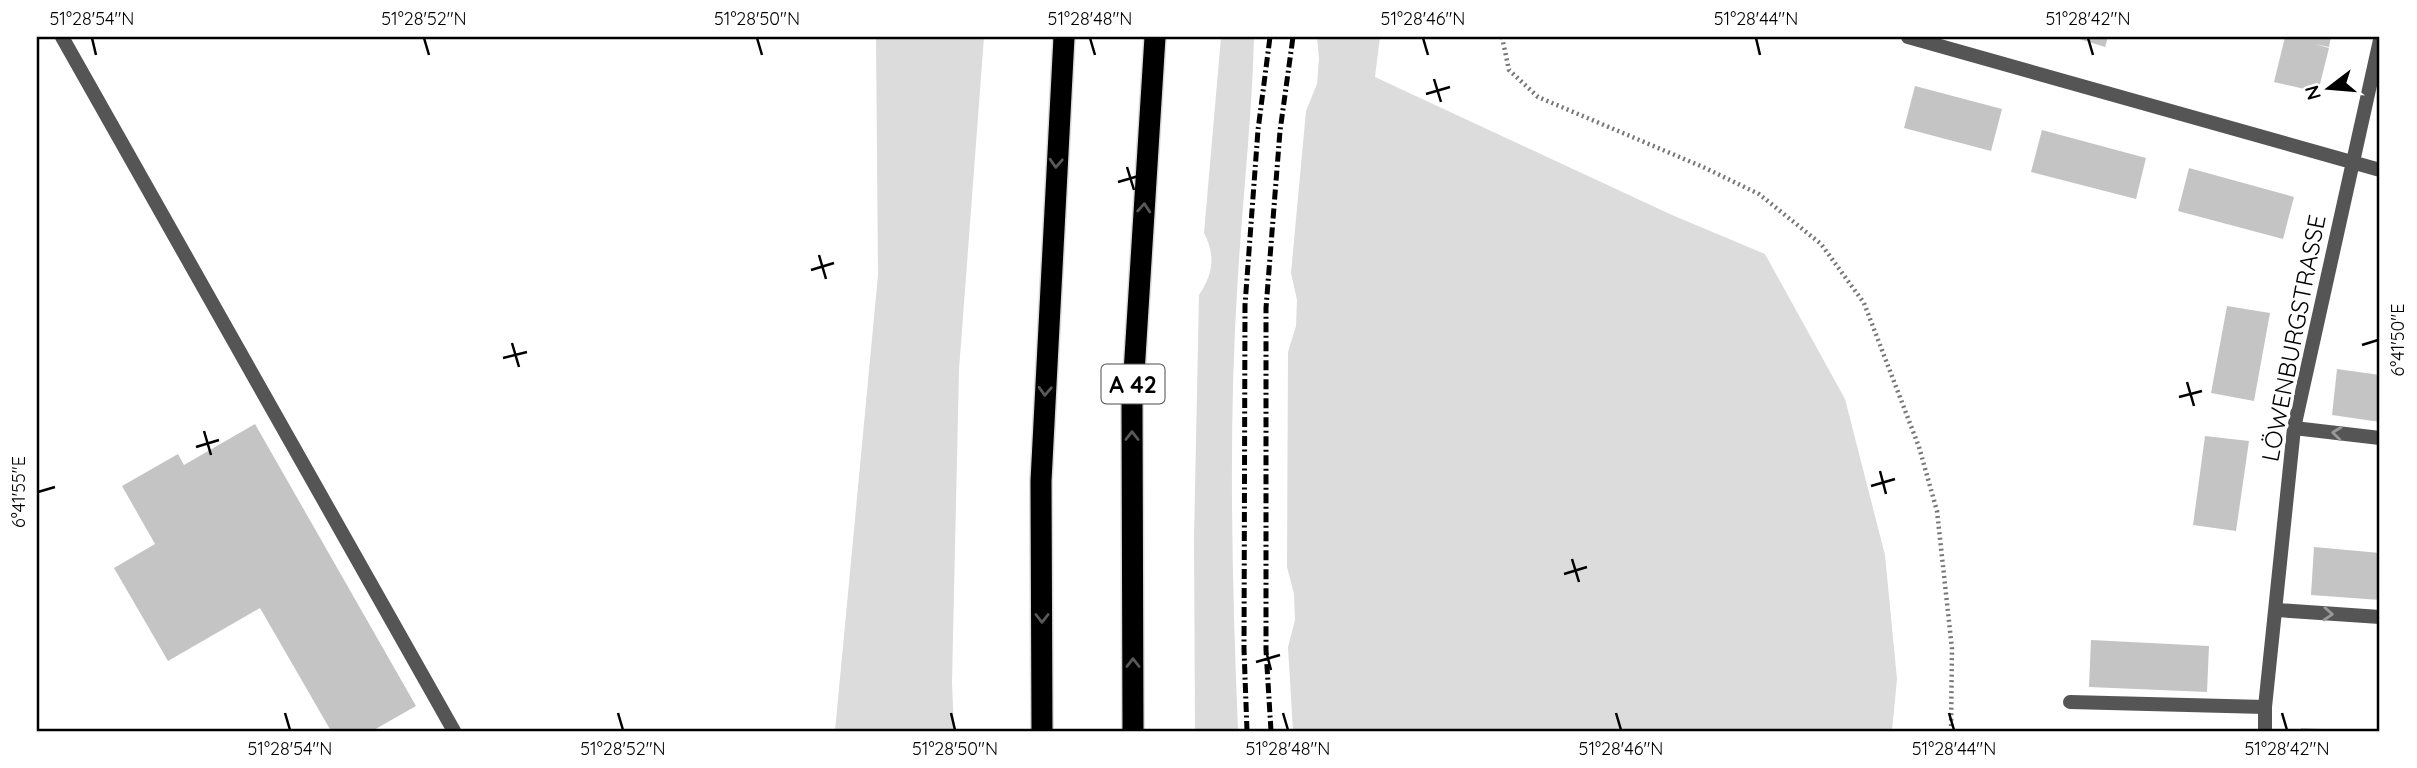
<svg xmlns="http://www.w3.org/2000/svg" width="2417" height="768" viewBox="0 0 2417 768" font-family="Quicksand,sans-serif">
<rect width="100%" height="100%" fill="#fff"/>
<path fill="#dcdcdc" d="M876,37h108l-25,333 -7,312 2,49h-119l43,-456z
M1221,37h33c-2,80 -11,158 -16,238 -10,152 -6,304 0,456h-43l-1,-193 5,-243c14,-21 17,-39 5,-62z
M1317,37h63l-5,40 297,138 93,39 80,145 40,156 12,124 -5,52h-599l-5,-84 7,-27 -1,-26 -7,-27 1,-215 8,-26 1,-26 -6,-27 15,-162 11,-27 2,-25z"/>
<path fill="#c4c4c4" d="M2073,37h35l-3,10z
M2285,37h46l-2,10 -14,-3 14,4 -11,44 -44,-10z
M1915,86l87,23 -11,42 -87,-23z
M2042,130l104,28 -10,41 -105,-27z
M2189,168l105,29 -11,42 -105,-28z
M2227,306l43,7 -16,88 -43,-8z
M2337,369l43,6v47l-48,-7z
M255,424l161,282 -44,25h-41l-71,-123 -92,53 -54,-93 41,-24 -33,-58 56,-32 6,11z
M2205,436l44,5 -13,90 -43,-6z
M2314,547l66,6v47l-69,-5z
M2091,640l118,6 -2,46 -118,-5z
M2301,728l22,1v2h-22z"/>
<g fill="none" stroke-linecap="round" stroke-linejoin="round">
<g stroke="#dbdbdb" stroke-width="24">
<path id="motorway" d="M1042,731l-1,-250 23,-444
M1133,731l-1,-326 23,-368"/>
</g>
<path stroke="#777" stroke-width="4.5" stroke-dasharray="2 3.5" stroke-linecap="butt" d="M1502,37l7,33 29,27 165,70 56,27 62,50 43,59 55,144 18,64 15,138 -1,82"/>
<path stroke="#555" stroke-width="14" d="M62,37l392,694
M2294,428l86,10
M2277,610l103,7
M2070,702l195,5"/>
<path stroke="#555" stroke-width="14" d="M1908,37l472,133
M2265,731v-24l29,-279 86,-388"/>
<use href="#motorway" stroke="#000" stroke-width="21"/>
<path stroke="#000" stroke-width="5" stroke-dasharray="10 3.5 2 3.5" stroke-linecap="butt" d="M1247,731l-3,-82 1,-344 13,-175 12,-93
M1271,731l-5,-81v-342l14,-177 13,-94"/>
</g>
<defs><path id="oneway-chevron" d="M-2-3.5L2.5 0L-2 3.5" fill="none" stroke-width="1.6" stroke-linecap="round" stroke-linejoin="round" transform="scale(1.75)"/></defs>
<g stroke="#595959">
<use href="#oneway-chevron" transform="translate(1056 163) rotate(93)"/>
<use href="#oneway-chevron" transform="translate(1144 208) rotate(-86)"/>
<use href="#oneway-chevron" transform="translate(1045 391) rotate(93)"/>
<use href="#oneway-chevron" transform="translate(1132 436) rotate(-90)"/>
<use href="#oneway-chevron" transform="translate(1042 618) rotate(90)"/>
<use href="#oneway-chevron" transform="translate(1133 663) rotate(-90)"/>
</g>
<g stroke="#999">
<use href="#oneway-chevron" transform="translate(2337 433) rotate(-174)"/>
<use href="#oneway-chevron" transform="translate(2328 614) rotate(4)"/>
</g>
<path fill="none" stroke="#000" stroke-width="2.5" d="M92,38l4,17M424,38l5,17M757,38l5,17M1090,38l5,17M1423,38l5,17M1756,38l4,17M2088,38l5,17M1434,79l7,23M1426,94l24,-7M1127,167l7,23M1118,182l24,-7M819,255l7,24M811,270l23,-7M512,343l7,24M2362,345l16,-5M503,358l24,-6M2187,382l7,24M2179,397l23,-6M204,431l7,24M196,447l23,-7M1880,471l6,23M1871,486l24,-7M38,492l17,-5M1572,559l7,23M1564,574l23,-7M1265,647l6,23M1256,662l24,-7M285,713l5,17M618,713l5,17M951,713l4,17M1283,713l5,17M1616,713l5,17M1949,713l5,17M2282,713l5,17"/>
<g text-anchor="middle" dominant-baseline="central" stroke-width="7" stroke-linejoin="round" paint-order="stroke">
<rect fill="#fff" stroke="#4c4c4c" stroke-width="2" x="1101.5" y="364.5" width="63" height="39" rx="5"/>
<g font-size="23" font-weight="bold" fill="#000">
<text x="1133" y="384">A 42</text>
</g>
<g font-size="24" fill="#000" stroke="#fff">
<text transform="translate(2293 338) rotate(-79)">LÖWENBURGSTRASSE</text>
</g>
</g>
<rect width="2417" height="768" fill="none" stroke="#ffffff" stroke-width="77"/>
<g transform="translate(2329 88) rotate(254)" stroke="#ffffff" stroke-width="5" paint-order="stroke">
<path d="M0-5L12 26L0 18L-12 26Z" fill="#000000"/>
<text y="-10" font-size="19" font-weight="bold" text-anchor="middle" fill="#000000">N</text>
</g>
<rect x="38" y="38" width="2340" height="692" fill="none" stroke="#000" stroke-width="2.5"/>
<g font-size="18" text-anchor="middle" fill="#000">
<text x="92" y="25">51°28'54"N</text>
<text x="424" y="25">51°28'52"N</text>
<text x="757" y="25">51°28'50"N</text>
<text x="1090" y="25">51°28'48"N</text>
<text x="1423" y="25">51°28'46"N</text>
<text x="1756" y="25">51°28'44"N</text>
<text x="2088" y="25">51°28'42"N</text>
<text transform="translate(2398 340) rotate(-90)" y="6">6°41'50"E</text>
<text transform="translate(19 492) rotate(-90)" y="6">6°41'55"E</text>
<text x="290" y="755">51°28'54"N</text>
<text x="623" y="755">51°28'52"N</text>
<text x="955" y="755">51°28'50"N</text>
<text x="1288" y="755">51°28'48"N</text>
<text x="1621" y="755">51°28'46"N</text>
<text x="1954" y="755">51°28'44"N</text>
<text x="2287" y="755">51°28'42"N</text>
</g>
</svg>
